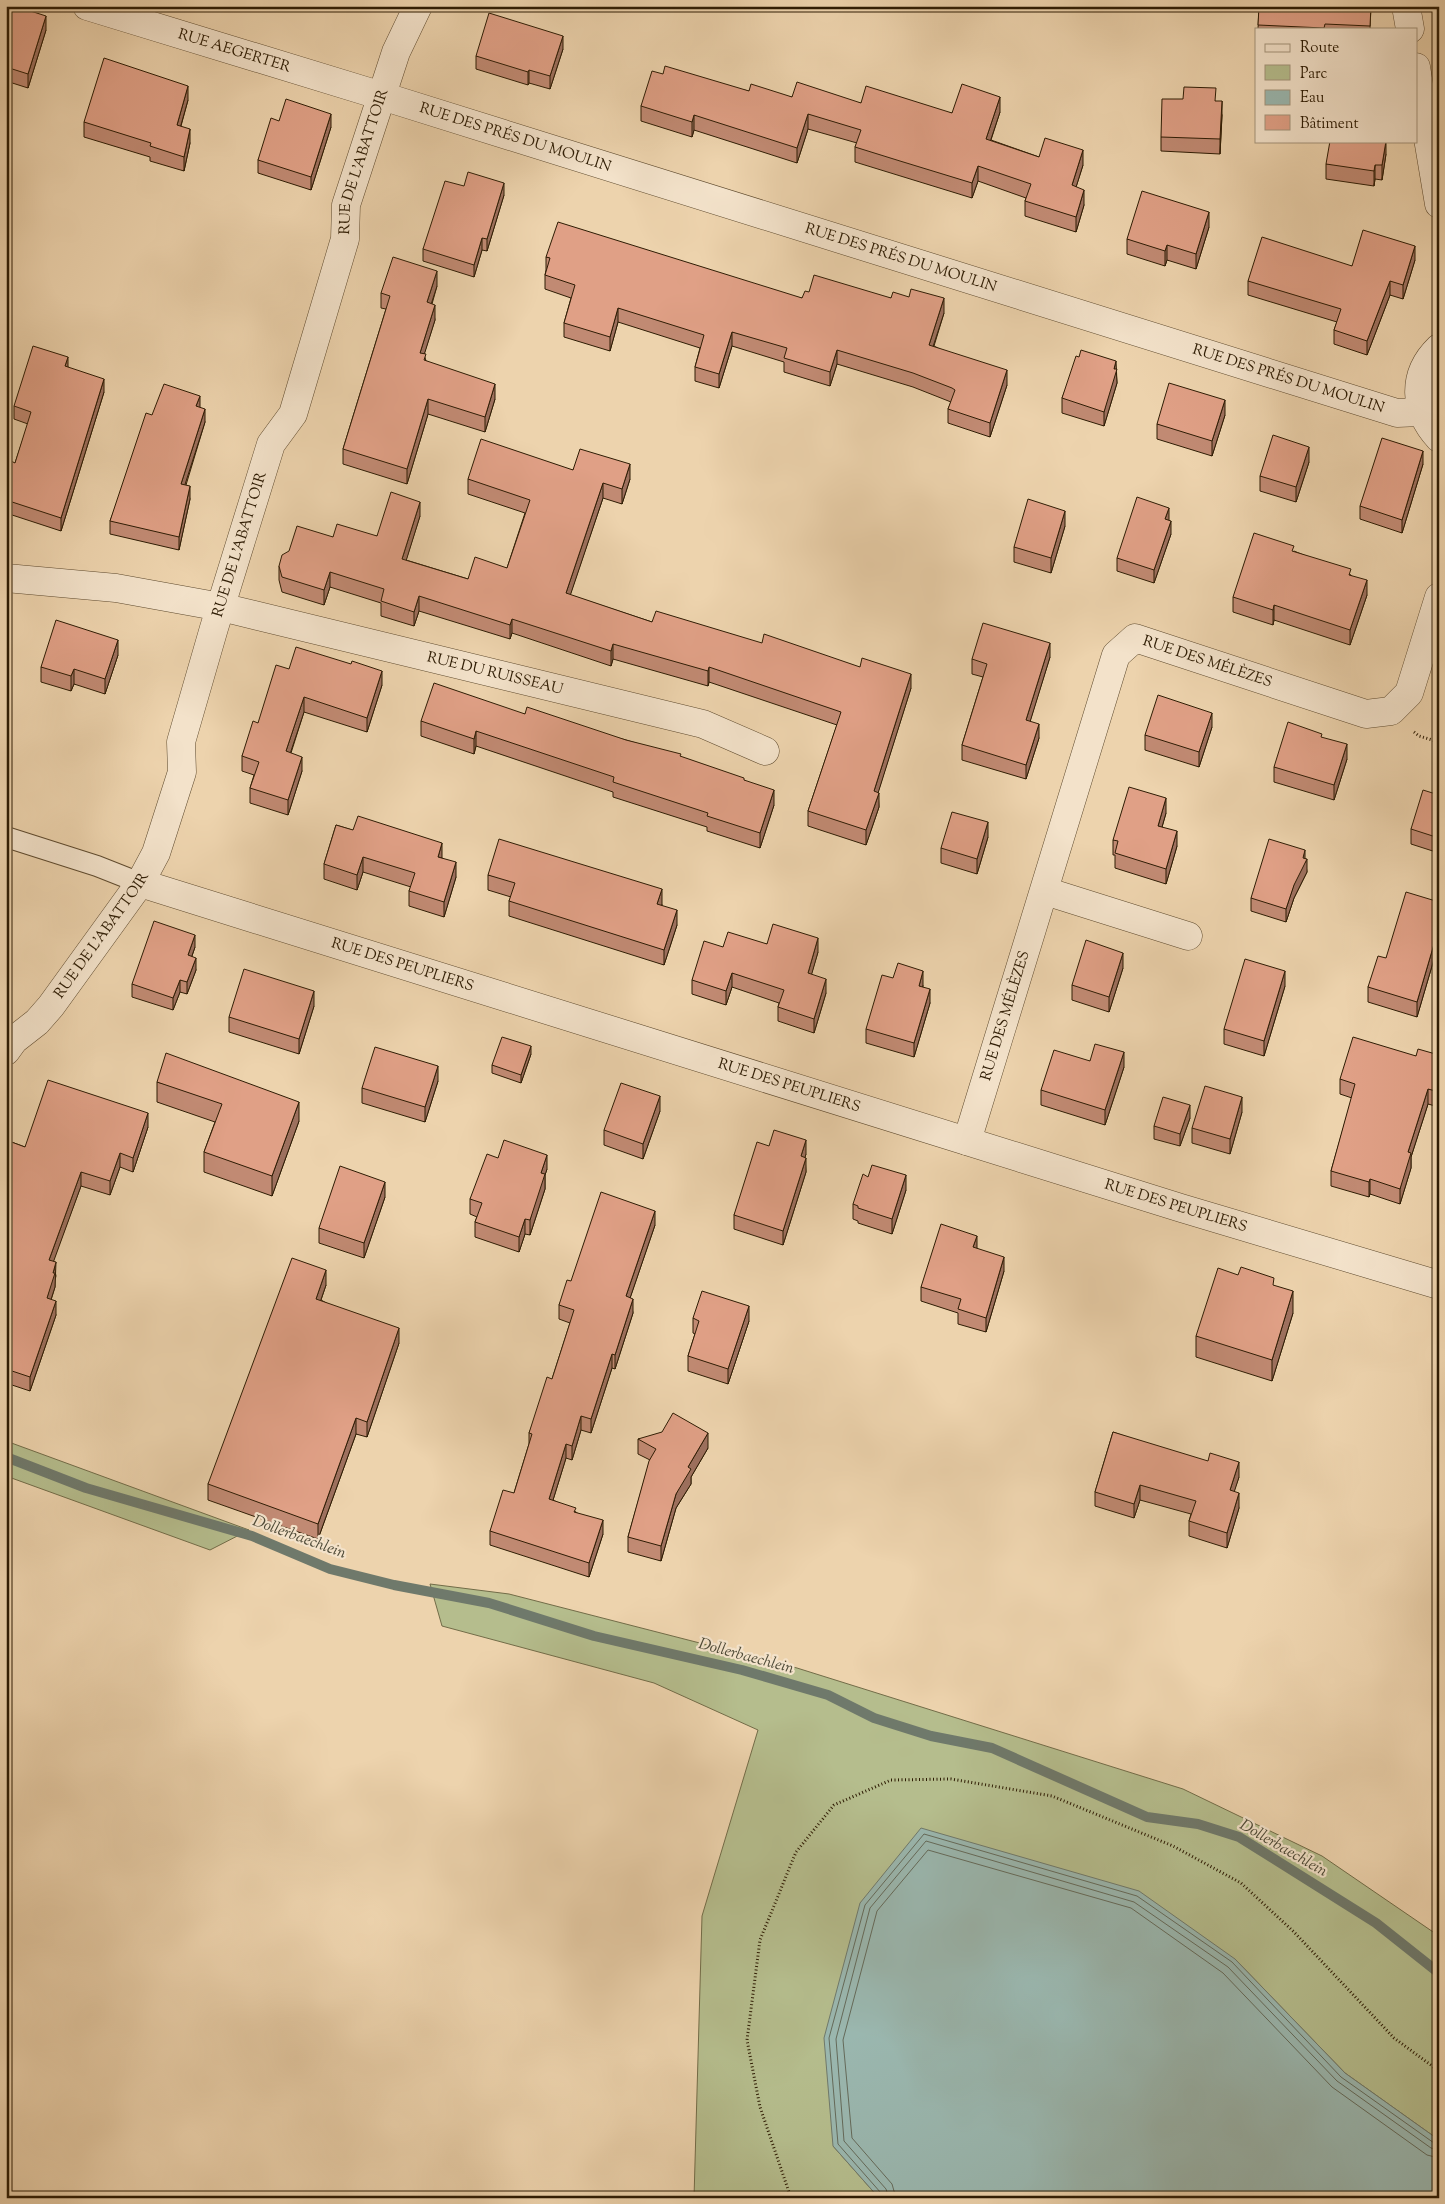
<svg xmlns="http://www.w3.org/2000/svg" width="1445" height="2204" viewBox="0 0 1445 2204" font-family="'Sorts Mill Goudy',serif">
<rect width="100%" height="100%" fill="#edd3ad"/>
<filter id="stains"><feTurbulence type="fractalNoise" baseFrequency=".004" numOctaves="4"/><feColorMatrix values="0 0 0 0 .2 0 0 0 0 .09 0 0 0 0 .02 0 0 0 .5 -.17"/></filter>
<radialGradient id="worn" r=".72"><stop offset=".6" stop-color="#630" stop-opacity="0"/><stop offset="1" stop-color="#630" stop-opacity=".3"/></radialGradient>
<path fill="#b5bd8d" stroke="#726c48" d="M6,1441l243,89 -39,20 -204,-74z
M430,1584l79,10 288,74 386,121 139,67 117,80v204l-94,-67 -110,-114 -402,187 46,52h-185l8,-282 56,-186 -104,-47 -212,-57z"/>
<path fill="#9ab7af" stroke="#6f796b" d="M921,1828l218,63 96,68 110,114 94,67v58h-560l-46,-52 -9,-108 36,-135z"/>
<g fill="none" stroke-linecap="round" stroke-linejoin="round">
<path stroke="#646a5a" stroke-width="1" d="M883,2198l-2,-5 -43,-49 -9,-106 36,-133 59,-71 213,62 95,66 109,115 93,66 5,1
M889,2198l-3,-9 -42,-48 -8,-102 34,-131 56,-67 208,61 94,65 109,114 94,67 8,2
M896,2198l-4,-14 -40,-46 -9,-98 34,-129 51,-61 203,58 92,65 109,114 95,68 12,3"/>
<path stroke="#6f796b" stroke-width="10" d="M6,1457l80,31 166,48 78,33 64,16 95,18 105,33 148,34 86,25 46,23 57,18 61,12 155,69 51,7 41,13 137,86 63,50"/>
<g stroke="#5e4a2e" stroke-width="22">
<path id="service" d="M6,837l91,29 43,17"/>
</g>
<g stroke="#5e4a2e" stroke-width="29">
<g id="minor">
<path id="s1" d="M87,6l295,90 1015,317 24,-1"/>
<path d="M1406,6l4,23"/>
<path d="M1416,67l23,137"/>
<path d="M1439,348c-28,27 -25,63 0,90"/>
<path id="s2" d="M6,578l110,10 105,19 482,117 62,27"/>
<path id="s3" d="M140,883l1041,325 258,77"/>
<path d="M1045,891l143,45"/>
<path id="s4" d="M6,1051l8,-11 23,-18 14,-16 89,-123 16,-30 26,-81 -1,-30 33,-114 57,-184 22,-30 52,-175 1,-34 50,-153 22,-46"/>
<path id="s5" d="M967,1141l149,-486 19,-17 231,76 25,-3 18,-18 30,-96"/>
</g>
</g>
<path stroke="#2e1c04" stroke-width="3" stroke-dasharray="1 2.5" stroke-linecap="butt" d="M1414,732l5,4 20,6
M791,2198l-31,-91 -13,-67 13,-100 36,-88 38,-47 57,-25 60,-1 101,17 121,50 68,37 53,49 100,106 45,33"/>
<use href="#service" stroke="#f3e2ca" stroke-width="20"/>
<use href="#minor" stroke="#f3e2ca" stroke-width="28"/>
</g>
<path fill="#c18a73" stroke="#2e1c04" d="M1259,6h112l-1,23h-112z
M6,17l40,13 -18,58 -22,-7z
M563,49l-13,40 -21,-6 -1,2 -52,-16v-13z
M663,74l86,17 43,6 69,6 91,10 48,-1 -9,28 48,17 44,8 -7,22 8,18 -8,27 -51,-16v-15l1,-3 -48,-17 -6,17 -117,-36v-15l2,-4 -49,-14 -11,34 -103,-33 -2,7 -51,-16v-15z
M188,100l-7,26 9,17 -6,28 -34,-10v-4l-66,-20v-15z
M1216,101l6,14 -2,39 -59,-3v-14z
M279,121l52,6 -20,63 -53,-17v-13z
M1386,154l-4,26 -7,-1 -1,7 -48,-7v-15z
M464,186l40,9 -17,56 -5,-1 -8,27 -51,-16v-12z
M1209,227l-13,42 -29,-9 -2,6 -38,-12v-15z
M546,257l256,41 7,-6 82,6 53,15 -10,33 73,39 -17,52 -42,-14v-14l3,-7 -38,-15 -76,-23 -7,22 -46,-14v-10l-52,-16 -13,42 -24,-7v-14l5,-19 -82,-26 -8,29 -46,-14v-14l7,-25 -26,-9v-14l1,-5z
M1415,260l-12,39 -13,-4 -23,60 -33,-11v-14l3,-8 -89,-27v-14l104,-15z
M437,286l-5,18 3,16 -11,34 2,7 69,38 -10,33 -57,-18 -21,70 -64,-20v-15l43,-140 -5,-1v-15z
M1079,357l37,12 1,14 -13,43 -42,-13v-15z
M68,367l36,25 -43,139 -55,-18v-44l9,-6 13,-39 -14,-5v-13z
M200,407l5,15 -19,63 4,14 -11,51 -69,-16v-13l42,-106z
M1225,415l-13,41 -55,-17v-15z
M1309,462l-13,40 -36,-11v-15z
M1423,464l-21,69 -42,-14v-13z
M573,470l57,9 -8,25 -19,-6 -33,97 82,27 259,66 -33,104 1,15 -13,38 -58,-19v-15l29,-86 -128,-43 -1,4 -95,-27 -2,7 -99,-33 -2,6 -91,-28 -5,15 -33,-10v-13l-51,-16 -6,18 -42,-13 -3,-12v-14l54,-29 44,-1 43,-20 -14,44 62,19 39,-11 18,-55 -57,-19v-15z
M1065,526l-14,47 -37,-11v-15z
M1171,534l-17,49 -37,-12v-13z
M1294,551l57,24 16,20 -17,50 -76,-25 -1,5 -40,-13v-15z
M118,655l-13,39 -31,-10 -3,7 -30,-9v-15z
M1050,657l-20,64 9,17 -13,41 -64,-19v-15l21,-68 -11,-3v-15z
M289,669l93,16 -15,47 -63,-20 -13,41 11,18 -14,44 -38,-12v-15l4,-13 -12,-4v-15l16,-33z
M525,714l101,26 55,17 63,23 30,25 -14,43 -53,-17v-4l-94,-30v-5l-137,-46 -2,8 -53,-18v-15z
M1212,727l-13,40 -54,-17v-15z
M1347,759l-13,41 -60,-18v-15z
M1439,795v58l-28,-9v-15z
M1166,813l-4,14 15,19 -11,38 -51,-16v-13h-2v-15z
M336,825l106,33 14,19 -12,40 -35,-11v-15l2,-4 -48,-15 -6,18 -33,-11v-15z
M988,837l-11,37 -36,-11v-15z
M1305,858l2,14 -13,26 -8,24 -35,-11v-13z
M488,875l174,29v2l15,19 -13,40 -155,-49v-15l2,-4 -23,-7z
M1439,902v40l-22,75 -49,-15v-15l18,-29z
M767,944l51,8 -7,23 15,18 -12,40 -36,-12v-14l1,-4 -47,-16 -6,18 -34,-11v-14l31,-33z
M195,947l-3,9 4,14 -9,24 -7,-2 -7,18 -41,-13v-13z
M1123,968l-14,44 -37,-12v-15z
M923,985v2l7,16 -16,54 -48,-14v-14z
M1285,986l-21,70 -40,-12v-15z
M314,1006l-15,48 -70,-22v-15z
M531,1054l-10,29 -29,-10v-8z
M1439,1055v52l-11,-3 -17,53v11l-11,36 -30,-10 -1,3 -38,-11v-15l21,-73 -12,-4v-15l76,-23z
M1090,1061l34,6 -19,58 -64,-20v-15z
M438,1081l-13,41 -63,-19v-15z
M157,1082l142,39 -27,75 -68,-24v-20l11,-30 -58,-20z
M660,1111l-17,48 -39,-14v-15z
M1242,1112l-12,42 -38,-11v-15z
M1190,1118l-10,28 -26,-7v-13z
M148,1127l-15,45 -13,-5 -10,28 -29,-9 -28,75 3,15 -1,4v7l-4,13 5,15 -26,76 -24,-8v-243l19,7z
M769,1146l37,8 -1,3 1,15 -23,73 -49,-16v-14z
M498,1158l49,11 -2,6v14l-15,46 -5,-1 -6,18 -44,-15v-15l2,-5 -7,-3v-15z
M906,1190l-14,44 -34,-11v-2l-5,-2v-15z
M385,1197l-21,61 -45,-15v-15z
M655,1225l-25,73 3,15 -18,56 -3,-1 -21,65 -10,-3 -9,30 -6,-2 -13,42 23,12 27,22 -14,43 -99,-32v-14l24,-38 15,-49v-11l23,-54 18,-56 -11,-4v-14l12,-24z
M977,1248l27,23 -18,61 -28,-8v-11l-37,-12v-14z
M326,1285l-5,15 78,43 -32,94 -11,-3 -38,105 -110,-39v-16z
M1293,1313l-21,68 -76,-24v-21z
M693,1318l56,3 -21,63 -40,-13v-15l7,-22 -2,-1z
M1113,1432l126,45 -5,14 5,17 -12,40 -38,-12v-15l2,-7 -51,-14 -6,18 -39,-12v-14z
M638,1439l70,9 -17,29v7l-15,24 -15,53 -33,-9v-15l22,-77 -12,-6z"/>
<path fill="#9d705e" stroke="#2e1c04" d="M46,16v14l-18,58v-14z
M563,36v13l-13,40v-13z
M529,70v13l-1,2v-13z
M188,86v14l-11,39v-14z
M1000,97v15l-14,42v-15z
M1222,101v14l-2,39v-15z
M331,114v13l-20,63v-13z
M808,114v15l-11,34v-15z
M694,115v15l-2,7v-15z
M190,129v14l-6,28v-14z
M1386,141v13l-4,26v-15z
M1083,150v15l-11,35v-15z
M1375,165v14l-1,7v-15z
M978,166v15l-6,17v-15z
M504,183v12l-17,56v-12z
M1084,190v15l-8,27v-15z
M1209,212v15l-13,42v-15z
M482,238v12l-8,27v-12z
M1167,245v15l-2,6v-15z
M1415,246v14l-12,39v-14z
M437,271v15l-10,31v-15z
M1390,281v14l-23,60v-14z
M944,298v15l-15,46v-14z
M435,305v15l-15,48v-15z
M618,308v14l-8,29v-14z
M732,332v14l-13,42v-14z
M837,350v14l-7,22v-14z
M68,357v13l-3,-4z
M1116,361l1,22 -13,43v-14l10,-43z
M1007,370v15l-17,52v-14z
M104,379v13l-43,139v-13z
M495,384v15l-10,33v-15z
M200,396v13l-4,-3z
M428,399v15l-21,70v-15z
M1225,400v15l-13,41v-15z
M205,409v13l-24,75v-13z
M1309,447v15l-13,40v-15z
M1423,451v13l-21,69v-13z
M630,464v15l-8,25v-15z
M603,483v15l-37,110v-15z
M190,486v13l-11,51v-13z
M420,502v14l-18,58v-15z
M1169,508v13l-4,-2z
M1065,511v15l-14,47v-15z
M1171,521v13l-17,49v-13z
M330,572v15l-6,18v-15z
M1367,580v15l-17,50v-15z
M419,596v15l-5,15v-14z
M1274,605v15l-1,5v-15z
M8,610v12l-2,15v-12z
M512,619v14l-2,6v-14z
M118,640v15l-13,39v-15z
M1050,643v14l-24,78v-15z
M613,644v15l-2,7v-15z
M709,667v15l-1,4v-15z
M74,669v15l-3,7v-15z
M382,671v14l-15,47v-14z
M911,674v14l-37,118v-15z
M304,697v15l-18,54v-15z
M1212,713v14l-13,40v-15z
M1039,724v14l-13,41v-14z
M476,731v15l-2,8v-15z
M1347,744v15l-13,41v-15z
M302,757v14l-14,44v-15z
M774,790v15l-14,43v-15z
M879,793v14l-13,38v-15z
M1166,798v15l-8,28v-15z
M988,822v15l-11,37v-15z
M1177,831v15l-11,38v-15z
M442,843v15l-4,-1z
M1305,850v13l2,-4v13l-13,26 -8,24v-13z
M363,857v15l-6,18v-15z
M456,862v15l-12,40v-15z
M662,889v15l-5,15v-15z
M677,910v15l-13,40v-15z
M1439,927v15l-22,75v-15z
M195,935v12l-7,20v-12z
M818,938v14l-10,35v-14z
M1123,953v15l-14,44v-15z
M196,958v12l-9,24v-12z
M923,971v14l-4,15v-14z
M1285,971v15l-21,70v-15z
M732,973v14l-6,18v-14z
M826,979v14l-12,40v-14z
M180,980v12l-7,18v-12z
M930,989v14l-16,54v-14z
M314,991v15l-15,48v-15z
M531,1046v8l-10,29v-8z
M1124,1052v15l-19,58v-15z
M438,1066v15l-13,41v-15z
M1428,1089v15l-17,53v11l-11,36v-15l8,-37z
M660,1096v15l-17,48v-15z
M1242,1097v15l-12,42v-15z
M299,1102v19l-27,75v-20z
M1190,1105v13l-10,28v-12z
M148,1113v14l-15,45v-14z
M806,1140v14l-5,16v-14z
M120,1153v14l-10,28v-14z
M547,1155v14l-2,6v14l-15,46v-15l11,-47z
M806,1158v14l-23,73v-14z
M81,1172v14l-32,88v-14z
M906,1175v15l-14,44v-15z
M1370,1179v15l-1,3v-15z
M385,1182v15l-21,61v-15z
M655,1211v14l-29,85v-14z
M525,1219v15l-6,18v-15z
M977,1236v14l-4,-3z
M1004,1257v14l-18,61v-14z
M56,1262l-1,25 -8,25v-14z
M326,1270v15l-10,29v-15z
M1293,1291v22l-21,68v-21z
M633,1299v14l-18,56v-14z
M56,1301v14l-26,76v-14z
M749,1306v15l-21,63v-15z
M399,1328v15l-32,94v-15z
M612,1354v14l-21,65v-14z
M581,1416v14l-9,30v-14z
M356,1418v16l-38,105v-15z
M708,1433v15l-17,29v7l-15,24 -15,53v-15l15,-52 12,-27z
M566,1444v14l-17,55v-14z
M1239,1462v15l-9,28v-15z
M1140,1485v15l-6,18v-14z
M1239,1493v15l-12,40v-15z
M603,1520v14l-14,43v-14z"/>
<path fill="#e0a086" stroke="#2e1c04" d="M10,6h5l31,10 -18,58 -22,-7v-50z
M1259,6h112l-1,20 -45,-2 -1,4 -66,-3z
M489,13l74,23 -13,40 -21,-6 -1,2 -52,-16z
M104,58l84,28 -11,39 13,4 -6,28 -34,-11 1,-3 -67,-21z
M665,66l84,25 2,-7 41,13 5,-15 64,21 5,-17 86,27 10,-29 38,13 -14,42 53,18 6,-19 38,12 -11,35 12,5 -8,27 -51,-16 6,-17 -53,-18 -6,17 -72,-22 -45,-14 6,-17 -53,-16 -11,34 -103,-33 -2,7 -51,-16 11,-35 11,3z
M1184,87l32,1 -1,13h7l-2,38 -59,-2 1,-38h21z
M286,99l45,15 -20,63 -53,-17 13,-42 8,3z
M1330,141h56l-4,24h-7l-1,6 -48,-7z
M468,172l36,11 -17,56 -5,-1 -8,27 -51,-16 22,-68 19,5z
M1142,191l67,21 -13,42 -29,-9 -2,6 -38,-12z
M558,222l244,76 3,-7 4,1 5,-17 77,23 2,-6 16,5 2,-8 33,9 -15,47 78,25 -17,53 -42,-14 7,-19 -3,-2 -39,-15 -76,-23 -7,22 -46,-14 3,-10 -55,-16 -13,42 -24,-7 9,-32 -86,-27 -8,29 -46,-14 11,-38 -30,-10 5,-17 -4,-1z
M1363,230l52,16 -12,39 -13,-4 -23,60 -33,-11 7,-21 -93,-28 14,-44 90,29z
M393,257l44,14 -10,31 8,3 -15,48 6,1 -2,6 71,24 -10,33 -57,-18 -21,70 -64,-20 47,-153 -9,-3z
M33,346l35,11 -3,9 39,13 -43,139 -55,-18v-31l3,-9 6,3 16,-51 -17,-6z
M1081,350l35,11 -2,8h3l-13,43 -42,-14 14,-42 3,1z
M1169,383l56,17 -13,41 -55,-17z
M164,384l36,12 -4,10 9,3 -24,75 9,2 -11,51 -69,-16 36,-108 6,2z
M1273,435l36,12 -13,40 -36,-11z
M1382,438l41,13 -21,69 -42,-14z
M481,439l92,31 7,-21 50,15 -8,25 -19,-6 -37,110 86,29 4,-11 106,32 2,-9 96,33 2,-9 49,16 -37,117 5,2 -13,37 -58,-19 33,-99 -132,-45 -1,4 -95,-27 -2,7 -99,-32 -2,6 -91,-29 -5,16 -33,-11 3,-12 -54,-17 -6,18 -42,-13 -3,-11 3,-11 7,-4 8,-25 36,11 4,-13 40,12 14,-44 29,10 -18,57 66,20 7,-22 32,11 23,-68 -62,-21z
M1137,497l32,11 -4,11 6,2 -17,49 -37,-12z
M1028,499l37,12 -14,47 -37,-11z
M1254,533l40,13 -2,5 59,18 -2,6 18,5 -17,50 -76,-25 -1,5 -40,-13z
M6,610h2l-2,15z
M56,620l62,20 -13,39 -31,-10 -3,7 -30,-9z
M983,623l67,20 -24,77 13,4 -13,41 -64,-20 25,-81 -15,-5z
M296,647l55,17 1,-3 30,10 -15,47 -63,-21 -18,54 16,6 -14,43 -38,-12 9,-26 -17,-6 11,-35 5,2 18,-58 13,4z
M434,683l91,31 2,-7 99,33 55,14 -1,2 64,22v2l30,10 -14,43 -53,-17 1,-3 -95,-31 1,-5 -138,-46 -2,8 -53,-18z
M1158,695l54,18 -13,39 -54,-17z
M1288,722l34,12 -1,3 26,7 -13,41 -60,-18z
M1129,787l37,11 -8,28 19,5 -11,38 -51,-16 3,-12 -5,-1z
M1423,790l16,5v43l-28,-9z
M952,812l36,10 -11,37 -36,-11z
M358,816l84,27 -4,14 18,5 -12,40 -35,-11 6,-18 -52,-16 -6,18 -33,-11 12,-39 17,5z
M499,839l163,50 -5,15 20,6 -13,40 -155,-49 6,-18 -27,-8z
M1269,839l36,11 -2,8 4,1 -13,26 -8,24 -35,-11z
M1406,892l33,10v25l-22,75 -49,-15 10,-31 8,2z
M154,921l41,14 -7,20 8,3 -9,24 -7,-2 -7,18 -41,-14z
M773,924l45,14 -10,35 18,6 -12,40 -36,-12 6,-17 -52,-17 -6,18 -34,-11 12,-39 19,6 5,-15 39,12z
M1086,940l37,13 -14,44 -37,-12z
M1245,959l40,12 -21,70 -40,-12z
M898,963l25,8 -4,15 11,3 -16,54 -48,-14 16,-54 11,3z
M244,969l70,22 -15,48 -70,-22z
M502,1037l29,9 -10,29 -29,-10z
M1353,1037l63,19 2,-7 21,6v37l-11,-3 -20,63 3,1 -11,36 -30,-10 -1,3 -38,-11 24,-87 -15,-5z
M1095,1044l29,8 -19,58 -64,-20 13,-40 36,11z
M375,1047l63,19 -13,41 -63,-19z
M166,1053l133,49 -27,74 -68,-24 18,-48 -65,-22z
M48,1080l100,33 -15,45 -13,-5 -10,28 -29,-9 -32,88 7,2 -3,11h2l-8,25 9,3 -26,76 -24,-8v-229l19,7z
M621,1083l39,13 -17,48 -39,-14z
M1205,1086l37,11 -12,42 -38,-11z
M1163,1097l27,8 -10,29 -26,-8z
M774,1130l32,10 -5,16 5,2 -23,73 -49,-16 23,-73 12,4z
M504,1140l43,15 -6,18 4,1 -15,46 -5,-1 -6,18 -44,-15 7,-19 -12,-4 17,-45 11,4z
M872,1165l34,10 -14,44 -34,-11v-2l-5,-2 10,-30 5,3z
M340,1166l45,16 -21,61 -45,-15z
M601,1192l54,19 -29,85 7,3 -18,56 -3,-1 -21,65 -10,-3 -9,30 -6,-2 -17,55 27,9 -2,4 29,8 -14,43 -99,-32 13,-41 11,3 18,-59 -3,-1 18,-56 5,2 22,-69 -15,-5 8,-25 4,1z
M941,1224l36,12 -4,11 31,10 -18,61 -28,-9 3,-10 -40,-12z
M292,1258l34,12 -10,29 83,29 -32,94 -11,-4 -38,106 -110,-40z
M1241,1267l33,11 -1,7 20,6 -21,69 -76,-24 22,-68 20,7z
M702,1291l47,15 -21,63 -40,-13 11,-35 -6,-3z
M673,1413l35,20 -20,34 3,2 -15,25 -15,52 -33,-9 21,-76 7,-12 -18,-10 24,-7z
M1113,1432l95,29 2,-8 29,9 -9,28 9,3 -12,40 -38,-12 7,-20 -56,-16 -6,19 -39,-12z"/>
<g text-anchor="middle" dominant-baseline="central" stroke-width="4.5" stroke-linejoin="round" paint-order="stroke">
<g font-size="15" fill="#2e1c04" stroke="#f3e2ca">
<text stroke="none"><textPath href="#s1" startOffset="154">RUE AEGERTER</textPath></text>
<text stroke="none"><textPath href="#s1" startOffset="448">RUE DES PRÉS DU MOULIN</textPath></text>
<text stroke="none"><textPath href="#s4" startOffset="976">RUE DE L'ABATTOIR</textPath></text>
<text stroke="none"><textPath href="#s1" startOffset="852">RUE DES PRÉS DU MOULIN</textPath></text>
<text stroke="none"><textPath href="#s1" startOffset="1258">RUE DES PRÉS DU MOULIN</textPath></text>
<text stroke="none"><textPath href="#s4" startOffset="571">RUE DE L'ABATTOIR</textPath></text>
<text stroke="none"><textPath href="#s5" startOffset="610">RUE DES MÉLÈZES</textPath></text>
<text stroke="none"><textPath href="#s2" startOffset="499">RUE DU RUISSEAU</textPath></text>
<text stroke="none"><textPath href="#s4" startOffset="151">RUE DE L'ABATTOIR</textPath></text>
<text stroke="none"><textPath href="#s3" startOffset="275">RUE DES PEUPLIERS</textPath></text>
<text stroke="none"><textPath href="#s5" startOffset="131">RUE DES MÉLÈZES</textPath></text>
<text stroke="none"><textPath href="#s3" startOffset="680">RUE DES PEUPLIERS</textPath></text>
<text stroke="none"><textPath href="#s3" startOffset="1085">RUE DES PEUPLIERS</textPath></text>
</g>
<g font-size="16" font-style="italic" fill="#4e4a37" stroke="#f3e2ca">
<text transform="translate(299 1538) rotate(20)">Dollerbaechlein</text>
<text transform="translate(746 1657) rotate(15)">Dollerbaechlein</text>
<text transform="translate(1283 1849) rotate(30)">Dollerbaechlein</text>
</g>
</g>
<rect width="1445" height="2204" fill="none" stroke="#edd3ad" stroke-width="25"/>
<rect x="8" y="8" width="1430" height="2189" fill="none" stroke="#2e1c04" stroke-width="2.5"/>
<rect x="12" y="12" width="1420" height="2179" fill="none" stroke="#2e1c04"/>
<rect x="1255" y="28" width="162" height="115" fill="#f3e2ca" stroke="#a4937b"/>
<rect x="1265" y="44" width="25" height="8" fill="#f3e2ca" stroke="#a4937b"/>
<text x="1300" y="52" font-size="15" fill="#2e1c04">Route</text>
<rect x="1265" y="65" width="25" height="15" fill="#b5bd8d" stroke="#a4937b"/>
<text x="1300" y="78" font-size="15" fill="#2e1c04">Parc</text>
<rect x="1265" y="90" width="25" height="15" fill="#9ab7af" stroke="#a4937b"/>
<text x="1300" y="102" font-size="15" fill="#2e1c04">Eau</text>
<rect x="1265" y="115" width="25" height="15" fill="#e0a086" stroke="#a4937b"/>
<text x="1300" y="128" font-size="15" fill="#2e1c04">Bâtiment</text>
<rect width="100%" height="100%" filter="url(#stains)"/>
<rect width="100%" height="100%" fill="url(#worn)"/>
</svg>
